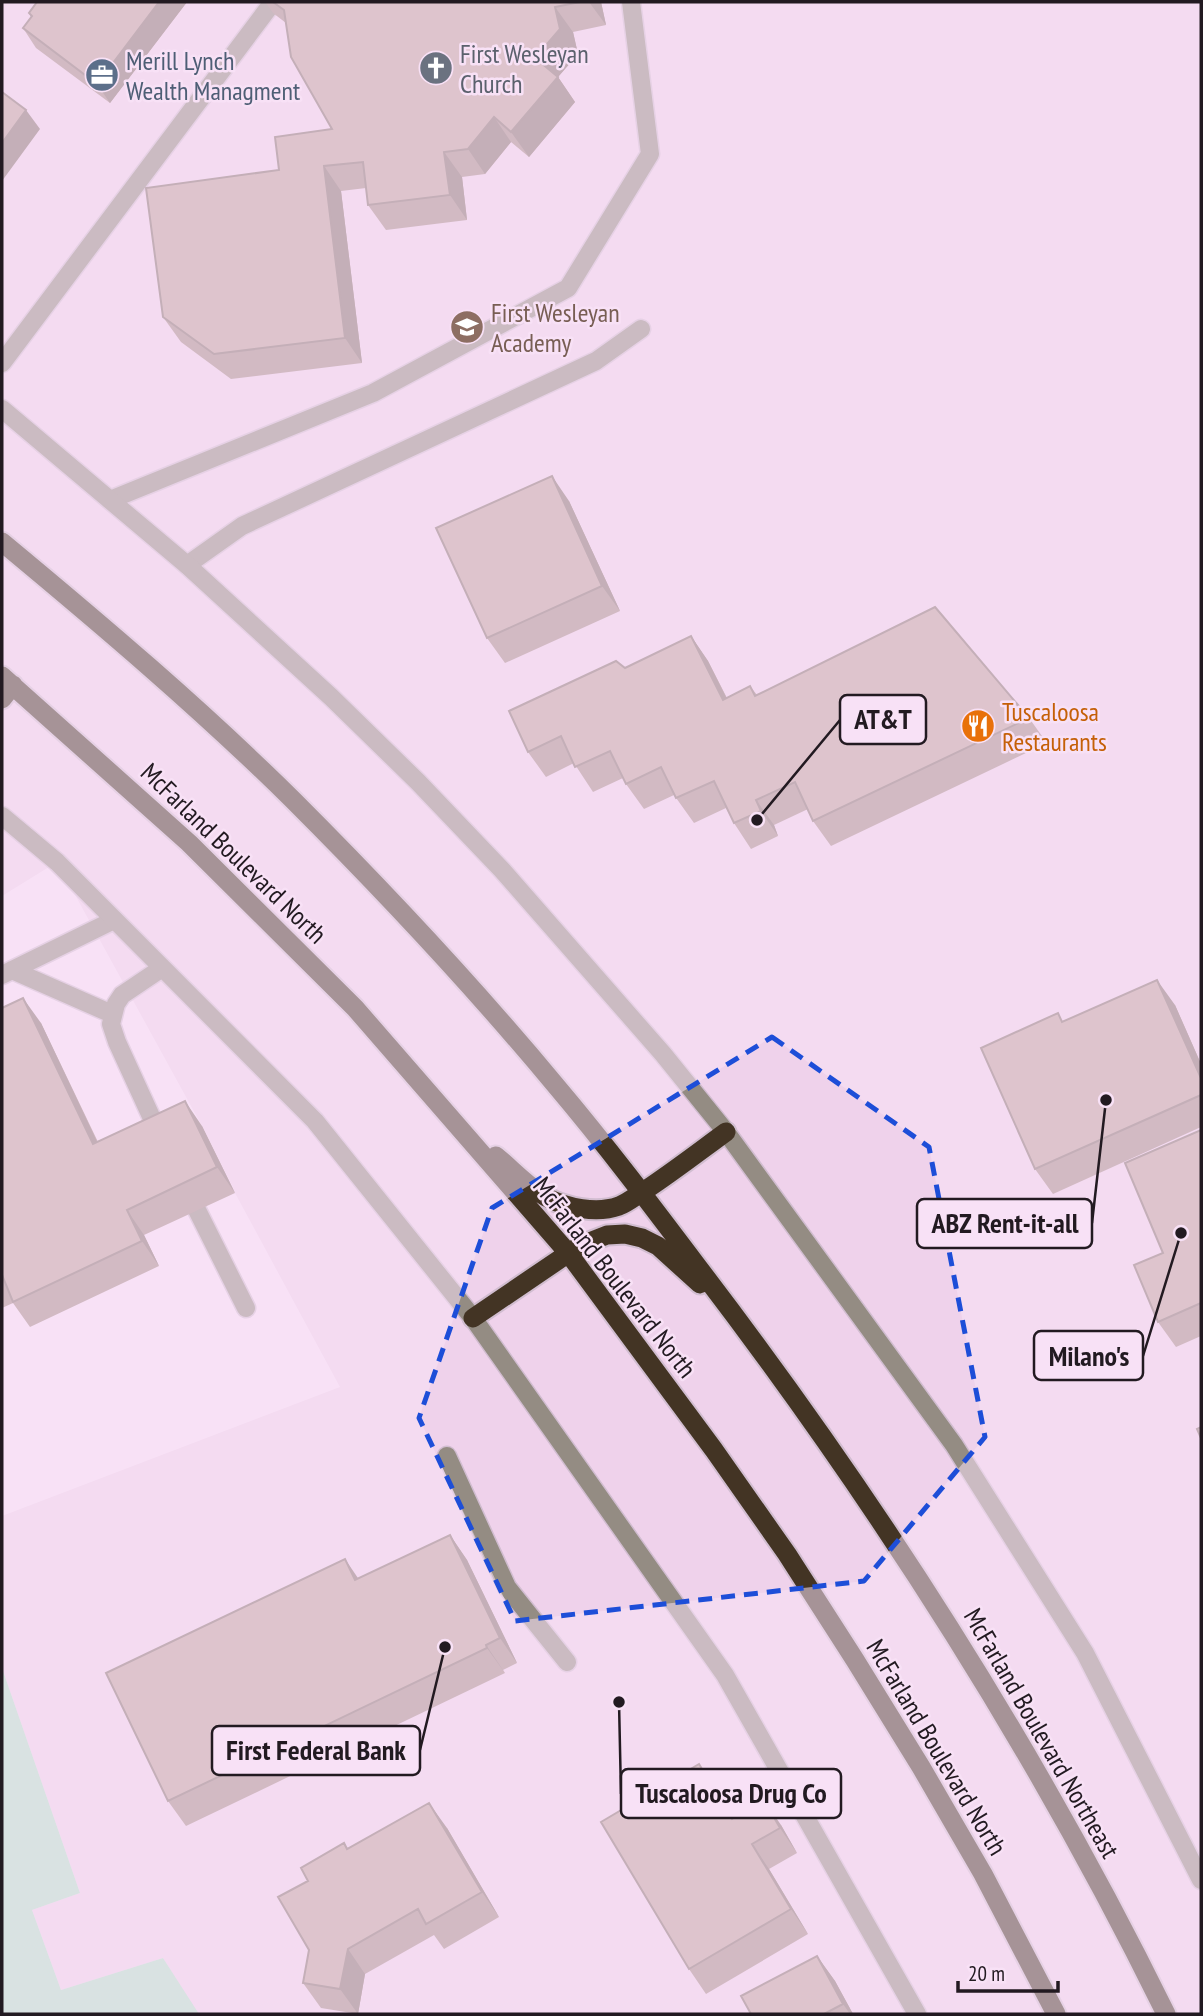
<svg xmlns="http://www.w3.org/2000/svg" width="1203" height="2016" viewBox="0 0 1203 2016" font-family="'PT Sans Narrow',sans-serif">
<rect width="100%" height="100%" fill="#f8e1f6"/>
<path fill="#efd2eb" d="M2,2h1199v2012h-1003l-35,-56 -102,32 -29,-80 48,-17 -78,-225v-152l338,-129 -105,-194 -33,-67 -145,-264 -55,34z"/>
<path fill="#b3e3c9" d="M2,1668l78,225 -48,17 29,80 102,-32 36,56h-197z"/>
<g fill="none" stroke-linecap="round" stroke-linejoin="round">
<g stroke="#d1bdd0" stroke-width="21">
<path id="service" d="M2,363l271,-361
M110,500l263,-107 195,-105 82,-134 -19,-152
M187,565l55,-39 354,-165 45,-32
M12,970l100,44
M2,975l112,-55
M160,1136l-43,-94 -6,-18 5,-20 6,-9 40,-27
M197,1210l49,98
M447,1456l60,131 60,75"/>
</g>
<g stroke="#d1bdd0" stroke-width="21">
<path id="minor" d="M2,409l185,156 144,132 87,85 84,88 161,184 63,78 228,313 131,208 116,227
M2,816l55,46 258,259 158,197 252,357 192,339"/>
</g>
<g stroke="#d1bdd0" stroke-width="23">
<path id="trunk" d="M2,542c100,83 199,167 291,258 92,92 181,187 264,287 49,58 95,119 141,180 179,234 338,482 468,747
M2,676l187,167 166,165 214,246 145,196 73,104 68,106 66,107 62,107 73,140
M2,699l11,-14
M496,1156c16,13 31,30 50,41 20,11 51,17 73,9 10,-4 19,-12 28,-17 27,-18 53,-38 79,-57
M473,1318l106,-72 28,-11 18,-1 17,4 16,8 42,38"/>
</g>
<use href="#service" stroke="#948c83" stroke-width="18"/>
<use href="#minor" stroke="#948c83" stroke-width="18"/>
<use href="#trunk" stroke="#433424" stroke-width="19"/>
</g>
<path fill="#a48a86" d="M187,2l-77,101 -74,-55 -13,-20 8,-11 -2,-4z
M265,2h336l5,23 -33,7 5,22 -20,23 17,25 -46,55 -18,-15 -26,32 -23,3 5,43 -81,10 -18,-25 -2,-17 -25,3 21,172 -131,16 -50,-37 -18,-25 116,-147 53,-41 -46,-106 -13,-10z
M569,501l51,110 -115,52 -18,-25z
M691,636l17,25 19,37 23,-12 7,9 272,23 18,25 -216,103 -18,-25 -5,-12 -34,16 4,11 -27,13 -17,-26 -8,-15 -32,15 -20,-28 -30,14 -18,-25 -3,-6 -30,14 -19,-29 -28,14 -18,-25 97,-84z
M1175,1005l26,59v63l-148,67 -18,-25 29,-147z
M2,1008l39,15 57,119 104,-16 33,67 -91,42 15,31 -129,61 -17,-24 -11,5z
M1201,1130v206l-25,11 -18,-25 5,-69z
M450,1535l17,25 50,103 -14,7 2,3 -319,153 -18,-25 191,-222z
M699,1764l18,25 17,29 47,7 16,28 -28,16 39,65 -102,60 -17,-25z
M447,1828l52,89 -55,32 -10,-14 -69,39 -7,40 -37,-6 -18,-25 6,-33 -1,-69 36,-38 4,6z
M817,1956l18,25 18,33h-102z"/>
<path fill="#86716d" d="M159,2h28l-77,101 -13,-19z
M589,2h12l5,23z
M555,7l18,25 5,22 -20,23 17,25 -46,55 -18,-25 24,-74z
M26,110l14,19 -38,52v-38z
M494,117l17,25 -26,32 -17,-25z
M444,152l18,25 5,43 -17,-25z
M324,166l17,25 21,172 -17,-25z
M552,476l17,25 51,110 -18,-25z
M691,636l17,25 32,64 -17,-25z
M756,800l18,25 4,11 -17,-25z
M1157,980l18,25 26,59v14z
M23,998l18,25 69,146 -17,-25z
M185,1101l17,25 33,67 -18,-26z
M127,1210l17,25 15,31 -17,-25z
M450,1535l17,25 50,103 -17,-25z
M345,1559l17,25 -7,-4z
M486,1645l17,25 2,3 -18,-25z
M699,1764l18,25 32,55 -17,-25z
M764,1800l17,25 16,28 -17,-25z
M429,1803l18,25 52,89 -17,-25z
M752,1844l17,25 39,65 -17,-25z
M348,1949l17,25 -7,40 -18,-25z
M817,1956l18,25 18,33h-3l-7,-10z"/>
<path fill="#bfa19c" stroke="#86716d" stroke-width="2" d="M37,2h122l-62,82 -74,-56 9,-12 -3,-3z
M273,2h307l-25,5 5,22 -25,29 23,19 -47,55 -17,-15 -26,32 -24,3 6,43 -82,10 -5,-43 -39,4 21,172 -131,16 -51,-37 -17,-129 133,-18 -4,-33 57,-8 -41,-72 -7,-47z
M2,92l24,18 -24,33z
M552,476l50,110 -115,52 -51,-110z
M935,607l94,111 -216,103 -18,-39 -39,18 5,11 -27,12 -20,-42 -38,17 -15,-31 -35,17 -16,-33 -35,16 -14,-31 -33,16 -19,-41 107,-50 9,7 66,-32 32,64 27,-14 5,10z
M1157,980l44,98v17l-166,74 -54,-121 77,-35 4,9z
M23,998l70,146 92,-43 32,66 -90,43 15,31 -129,61 -11,-27v-267z
M1201,1130v173l-43,19 -24,-57 29,-12 -38,-90z
M1201,1427v11l-4,-9z
M450,1535l50,103 -14,7 1,3 -319,153 -62,-128 239,-114 10,21z
M699,1764l33,55 32,-19 16,28 -28,16 39,65 -102,60 -88,-147z
M429,1803l53,89 -56,32 -8,-15 -70,40 -8,40 -37,-6 6,-33 -31,-53 30,-16 -7,-13 43,-25 3,6z
M817,1956l26,48 -19,10h-73l-10,-18z"/>
<path d="M0 0H1203V2016H0ZM772,1037l157,110 56,290 -121,144 -349,40 -96,-203 73,-210z" fill="#f8e1f6" fill-opacity=".55" fill-rule="evenodd"/>
<path fill="none" stroke="#1d4ed8" stroke-width="5" stroke-dasharray="14 9" stroke-linejoin="round" d="M772,1037l157,110 56,290 -121,144 -349,40 -96,-203 73,-210z"/>
<defs>
<g id="church-disc" transform="scale(1.75)"><circle r="9.5" fill="#6b7280" stroke="#f8e1f6"/><path d="M-1.2-6h2.4v3.5h3.3v2.4h-3.3V6h-2.4V-.1h-3.3v-2.4h3.3Z" fill="#fff"/></g>
<g id="office-disc" transform="scale(1.75)"><circle r="9.5" fill="#5c6f8a" stroke="#f8e1f6"/><path d="M-6-3h4V-5.5h4V-3h4V5H-6ZM-1-4.5V-3h2v-1.5ZM-6 0V1H6V0Z" fill="#fff"/></g>
<g id="school-disc" transform="scale(1.75)"><circle r="9.5" fill="#8d6e63" stroke="#f8e1f6"/><path d="M0-5L7-2L0 1L-7-2ZM-4 1L0 2.5L4 1V4Q0 6-4 4Z" fill="#fff"/></g>
<g id="restaurant-disc" transform="scale(1.75)"><circle r="9.5" fill="#e8710a" stroke="#f8e1f6"/><path d="M-5-6h1v4h1v-4h1v4h1v-4h1v5L-1.5 .5V6h-2V.5L-5-1ZM5-6V6H3V1.5H1.5Q1.5-4 5-6Z" fill="#fff"/></g>
</defs>
<g fill-rule="evenodd">
<use href="#church-disc" x="436" y="68"/>
<use href="#office-disc" x="102" y="75"/>
<use href="#school-disc" x="467" y="327"/>
<use href="#restaurant-disc" x="978" y="726"/>
</g>
<g text-anchor="middle" dominant-baseline="central" stroke-width="5" stroke-linejoin="round" paint-order="stroke">
<g font-size="26" fill="#5b616d" stroke="#f8e1f6" text-anchor="start">
<text x="460" y="53">First Wesleyan<tspan x="460" dy="30">Church</tspan></text>
</g>
<g font-size="26" fill="#4e5e75" stroke="#f8e1f6" text-anchor="start">
<text x="126" y="60">Merill Lynch<tspan x="126" dy="30">Wealth Managment</tspan></text>
</g>
<g font-size="26" fill="#785e54" stroke="#f8e1f6" text-anchor="start">
<text x="491" y="312">First Wesleyan<tspan x="491" dy="30">Academy</tspan></text>
</g>
<g font-size="26" fill="#c56008" stroke="#f8e1f6" text-anchor="start">
<text x="1002" y="711">Tuscaloosa<tspan x="1002" dy="30">Restaurants</tspan></text>
</g>
<g font-size="26" fill="#221a21" stroke="#f8e1f6">
<text transform="translate(234 853) rotate(44)">McFarland Boulevard North</text>
<text transform="translate(615 1277) rotate(52)">McFarland Boulevard North</text>
<text transform="translate(1042 1733) rotate(60)">McFarland Boulevard Northeast</text>
<text transform="translate(937 1747) rotate(59)">McFarland Boulevard North</text>
</g>
</g>
<path fill="none" stroke="#221a21" stroke-width="2.5" d="M757 820L840 720M1106 1100L1092 1223M1181 1233L1143 1356M445 1647L420 1750M619 1702L621 1794"/>
<g fill="#221a21" stroke="#f8e1f6" stroke-width="2.5">
<circle cx="757" cy="820" r="7"/>
<circle cx="1106" cy="1100" r="7"/>
<circle cx="1181" cy="1233" r="7"/>
<circle cx="445" cy="1647" r="7"/>
<circle cx="619" cy="1702" r="7"/>
</g>
<g fill="#f8e1f6" stroke="#221a21" stroke-width="2.5">
<rect x="840" y="695" width="86" height="49" rx="7"/>
<rect x="917" y="1199" width="175" height="49" rx="7"/>
<rect x="1034" y="1331" width="109" height="49" rx="7"/>
<rect x="212" y="1726" width="208" height="49" rx="7"/>
<rect x="621" y="1769" width="220" height="49" rx="7"/>
</g>
<g font-size="28" text-anchor="middle" font-weight="bold" fill="#221a21">
<text x="883" y="729">AT&amp;T</text>
<text x="1005" y="1233">ABZ Rent-it-all</text>
<text x="1089" y="1366">Milano's</text>
<text x="316" y="1760">First Federal Bank</text>
<text x="731" y="1803">Tuscaloosa Drug Co</text>
</g>
<rect width="1203" height="2016" fill="none" stroke="#221a21" stroke-width="7"/>
<path d="M958 1981v10h100v-10" fill="none" stroke="#221a21" stroke-width="3.5"/>
<text x="968" y="1981" font-size="21" fill="#221a21" stroke="#f8e1f6" stroke-width="5" paint-order="stroke">20 m</text>
</svg>
